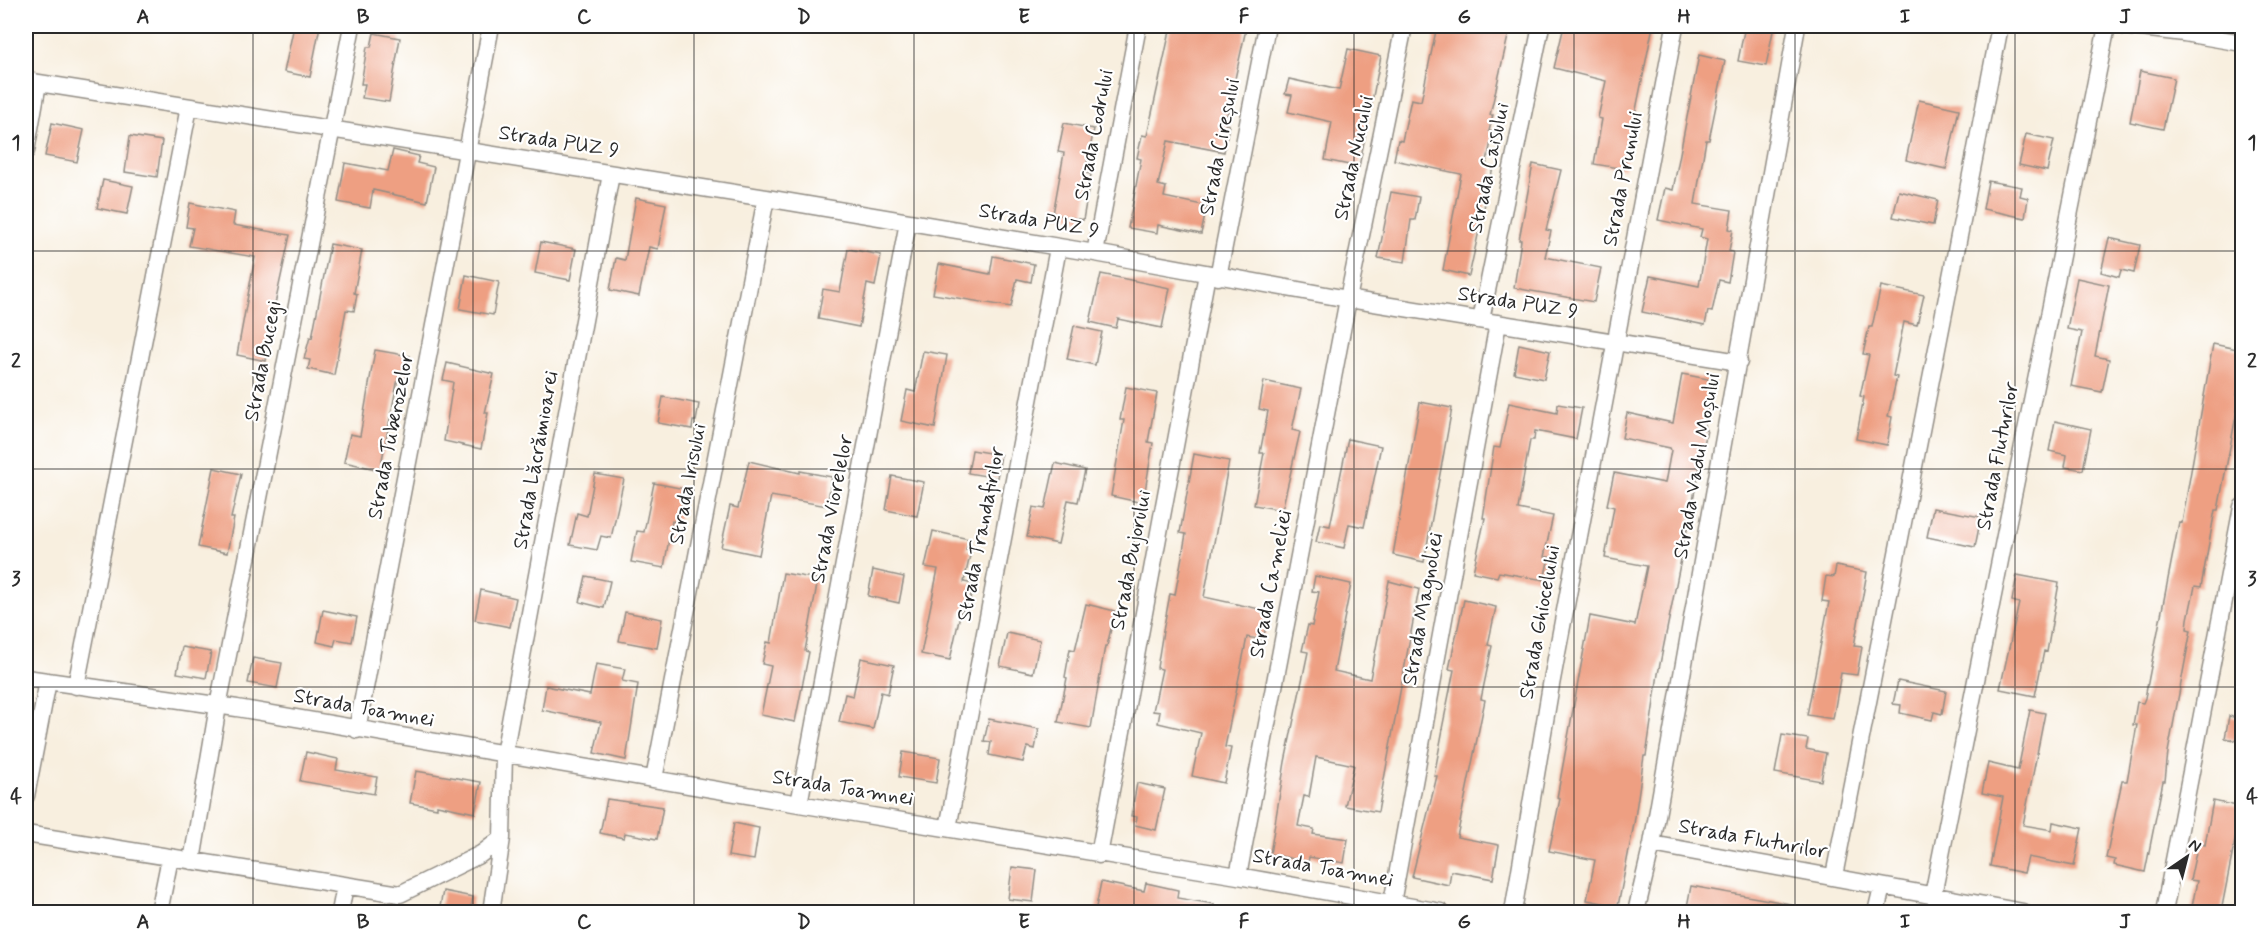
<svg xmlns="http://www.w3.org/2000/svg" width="2268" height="938" viewBox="0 0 2268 938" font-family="Mynerve,sans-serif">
<rect width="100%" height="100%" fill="#fff"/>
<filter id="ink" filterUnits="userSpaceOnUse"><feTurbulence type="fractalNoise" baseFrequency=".0167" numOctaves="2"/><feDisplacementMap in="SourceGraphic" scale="12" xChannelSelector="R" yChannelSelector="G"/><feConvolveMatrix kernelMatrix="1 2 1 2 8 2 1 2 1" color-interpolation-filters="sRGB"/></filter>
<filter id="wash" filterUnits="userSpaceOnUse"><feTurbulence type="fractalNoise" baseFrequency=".008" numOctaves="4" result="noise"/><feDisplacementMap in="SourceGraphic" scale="24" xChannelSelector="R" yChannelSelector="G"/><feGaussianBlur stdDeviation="1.35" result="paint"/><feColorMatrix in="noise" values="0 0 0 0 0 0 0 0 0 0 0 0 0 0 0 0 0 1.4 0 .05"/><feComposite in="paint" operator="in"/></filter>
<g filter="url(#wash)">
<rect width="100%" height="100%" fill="#f8efdf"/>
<g id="blocks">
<path fill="#ee9f82" d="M294,26h26l-10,51 -26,-5z
M1171,26h56l19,3 -21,95 4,1 -5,27 -56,-11 -10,44 8,2 -2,10 43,9 -6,28 -43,-9 -1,8 -29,-5 13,-69 -4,-1 5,-23 5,1z
M1437,26h41l31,6 -19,83h3l-4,16 4,1 -7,34 7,1 -24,109 -26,-6 18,-96 -67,-14 4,-20 4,1 9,-42 10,2z
M1564,26h89l-29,143 -30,-5 8,-45 -4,-1 8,-37 -52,-13z
M1745,26h29l-8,40 -28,-5z
M374,33l26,5 -11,64 -27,-4 3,-14h-4l6,-37h4z
M1348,49l33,7 -22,111 -34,-7 7,-38 -44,-10 4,-17 -7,-1 4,-15 50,11z
M1699,55l26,6 -16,79h-3l-11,64 37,6 -3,19 4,1 -4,21 4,1 -5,30 -9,-2 -7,32 -4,-1 -3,14 -63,-13 8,-36 49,10 8,-47 -7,-2 2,-8 -44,-9 7,-32 8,2z
M2140,71l34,7 -11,51 -33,-7z
M1919,100l40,9 -13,60 -40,-9z
M52,123l32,7 -7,32 -32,-6z
M1064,123l30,6 -9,44 6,1 -8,46 -30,-6 11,-61 -6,-1z
M2026,134l28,6 -7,31 -28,-6z
M130,136l32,5 -5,36 -32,-5z
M393,150l26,6 -2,7 17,4 -7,35 -54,-12 -3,18 -32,-6 7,-39 43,8z
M1533,164l28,6 -15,60 5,1 -6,26 56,11 -7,34 -80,-14 7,-48h-2z
M103,180l30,6 -6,28 -30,-6z
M1988,181l34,6 -2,9 8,2 -3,20 -42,-9z
M1899,191l39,9 -5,25 -40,-8z
M1391,192l28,5 -4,23h-4l-6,42 -27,-4z
M636,198l30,6 -8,45 -9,-2 -10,49 -29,-6 6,-32 9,2z
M190,203l45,9 -2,13 57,10 -20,92h3l-7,34 -29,-6 18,-98 -66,-11 4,-18 -7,-1z
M2109,238l31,7 -6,28 -13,-3 -2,7 -18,-5z
M541,242l35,7 -6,31 -35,-7z
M330,244l32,6 -8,43 3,1 -3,17 -8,-1 -12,65 -26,-6 2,-9 -6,-1 6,-22 2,1z
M848,249l33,6 -6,31 -8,-2 -8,43 -41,-8 5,-30 17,3z
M993,256l41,8 -3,18 -14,-3 -6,28 -78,-13 6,-30 51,10z
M1101,274l69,14 -8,40 -44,-9 -2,9 -26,-6z
M466,275l33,7 -6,33 -33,-6z
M2077,278l32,7 -14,71 14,3 -7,33 -31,-6 11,-54 -15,-3z
M1881,286l43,9 -7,30 -13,-3 -11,54 4,1 -9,39 4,1 -5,28 -31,-6 8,-42 -4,-1 9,-41 -6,-1 6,-27h3z
M1074,326l28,6 -7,33 -28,-6z
M1519,344l31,7 -6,28 -30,-6z
M2213,344l29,6v16l-5,29h3l-22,115h-3l-14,77 -6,-1 -7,33 -1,10 4,1 -23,122 -3,29h-2l-18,91 -31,-7 1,-5 -9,-2 16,-77h5l10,-56h-4l4,-23 6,1 2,-5 34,-176 3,1z
M375,350l35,6 -4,23 -8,-1 -18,92 -36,-8 6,-28 10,2z
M923,351l24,4 -12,73 -34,-7 6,-31 8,2z
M447,363l47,11 -9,39h3l-7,36 -37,-8 9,-59 -10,-2z
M1682,374l31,6 -9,50h3l-49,244 -12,82h-2l-10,68 -16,82 -31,-6 8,-40 -46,-9 11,-52 -3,-1 33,-182 45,9 12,-59 -42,-8 9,-51 -7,-2 7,-32 51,10 6,-33 -1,-2 -48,-10 5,-25 46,10z
M1264,381l37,8 -9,41 8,2 -18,78 -28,-5 10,-52h-4l8,-42 -9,-2z
M1126,387l31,6 -9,49 5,1 -10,60 -32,-7 13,-76h-4z
M663,397l36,7 -3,17h-3l-1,8 -34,-6z
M1420,402l32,6 -28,154 -31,-7z
M1509,403l48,10 1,-9 24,4 -6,31 -41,-8 -1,9h-4l-12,69 35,7 -9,41h5l-5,23 -45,-8 -2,5 -24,-5 12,-54h-2l11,-71 6,1z
M2055,421l36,8 -8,41 -18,-3 2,-12 -18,-4z
M1348,439l33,7 -17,81 -15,-3 -5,24 -28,-6 4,-18 10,2z
M972,450l29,5 -4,23 -29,-5z
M1194,454l35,7 -25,136 65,14 -6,29 -16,-3 -22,110 6,1 -7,35 -32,-7 9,-43 -43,-10 2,-11 -7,-1 9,-42 -5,-1 6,-37 7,-37 5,1 11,-61 -6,-1z
M749,461l51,12v-2l32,6 -5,29 -56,-10 -12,59 -38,-8 9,-41 8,2z
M1055,463l30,7 -7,32 -10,-2 -10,44 -31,-7 6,-30 12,2z
M214,468l27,6 -10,44h3l-7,35 -29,-6z
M595,474l29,5 -13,59 -10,-2 -4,14 -27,-5 7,-32 10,3z
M892,476l32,6 -7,34 -31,-6z
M654,483l31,6 -7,33 -6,-1 -8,47 -33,-6 6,-31 7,1z
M1933,508l48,9 -6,30 -48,-10z
M933,531l36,8 -3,11 5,1 -7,31 9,2 -5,27 -7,-1 -11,50 -29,-6 17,-85 -13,-2z
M1836,566l31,6 -13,74 8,1 -5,28 -16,-2 -8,46 -26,-4 22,-113 -7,-1 4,-25 8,1z
M873,570l31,7 -5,26 -31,-7z
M783,573l35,6 -13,72 4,1 -14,70 -34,-7 10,-49 -9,-2 5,-22 4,1z
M2017,575l42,8 -12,69 -3,-1 -9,45 -35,-7 19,-86 -7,-2z
M586,576l24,5 -6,27 -24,-6z
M1315,576l36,8 -17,87 36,8 19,-98 30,8 -41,223 -33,-6 9,-41 -38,-8 -7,40 -5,-1 -6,30 16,3 -1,5 35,5 -4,24 -35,-6 -1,5 -38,-8 15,-92 23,-110 -6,-1 6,-26 4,1 7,-34 -7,-1z
M481,590l35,8 -6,29 -35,-7z
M1464,600l32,7 -8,38 4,1 -11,53 4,1 -28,137 42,8 -6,34 -42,-8 -2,14 -37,-8 25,-101h-3l9,-47h-1l12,-59 -5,-1z
M1086,604l29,7 -8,35h-2l-14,82 -33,-6 9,-44 -2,-1 5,-28 5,1z
M323,610l34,7 -5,25 -16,-3 -2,7 -17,-4z
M625,612l37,7 -5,29 -38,-7z
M1007,633l33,7 -7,33 -33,-7z
M182,647l29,5 -5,26 -29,-5z
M253,658l29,5 -5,25 -29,-5z
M861,658l33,7 -6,29 -7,-2 -8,37 -34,-7 6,-28 8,2z
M596,664l29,5 -3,12 16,3 -12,76 -32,-7 7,-31 -59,-12 4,-24 44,9z
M1898,681l48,10 -4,23 -8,-2 -2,8 -32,-7 1,-8 -8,-1z
M2030,710l15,3 -22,112 29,5 1,-8 29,6 -8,38 -46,-9 -4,16 -34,-7 13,-69 -21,-4 6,-30 30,7z
M2229,716l13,3v23l-17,-4z
M989,719l50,10 -4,20 -8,-2 -4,15 -34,-7 2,-13 -7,-1z
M1782,735l26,4 -2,10 20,4 -5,28 -46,-8z
M306,752l32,7 -2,11 41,7 -3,17 -74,-13z
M903,752l37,6 -4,25 -37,-6z
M416,771l65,11 -6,31 -38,-8v3l-27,-5z
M1137,783l28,6 -9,41 -21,-5 2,-8 -6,-1z
M607,799l56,8 -6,32 -32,-6 -1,5 -24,-5z
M2213,801l29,6 -2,29 -4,-1 -15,77h-30l6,-31 -7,-1 8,-37 7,2z
M734,823l25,5 -5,32 -26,-4z
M1012,867l25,3 -4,32 -25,-3z
M1101,882l43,9 2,-8 32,7 -1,8 37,6 -1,8h-118z
M1691,886l100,18 -1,8h-104z
M443,891l30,6 -3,15h-31z"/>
</g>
</g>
<g filter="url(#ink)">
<use href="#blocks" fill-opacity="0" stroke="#928d85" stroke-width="1.5"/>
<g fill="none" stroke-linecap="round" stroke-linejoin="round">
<g stroke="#928d85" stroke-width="19">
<path id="street" d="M2124,26l60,7 58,10
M26,81l740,117 329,55 253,46 391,63
M26,151l12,-68
M1095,253l43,-227
M1218,277l49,-251
M1481,320l60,-294
M26,678l211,30 562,96 439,72 203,36
M76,686l113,-579
M357,730l134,-704
M654,779l112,-581
M26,796l22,-115
M799,804l109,-582
M948,828l110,-580
M26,834l374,60 81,-40 21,-16
M1652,844l371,68
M1099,855l108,-581
M192,861l26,-155 134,-680
M1238,876l110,-577 56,-273
M1834,876l166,-850
M1933,895l174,-869
M1392,903l106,-580
M159,912l11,-54
M340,912l5,-26
M491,912l11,-74 2,-84 107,-580
M1513,912l38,-227 124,-659
M1636,912l16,-68 145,-818
M1876,912l6,-25
M2164,912l78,-405"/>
</g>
<use href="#street" stroke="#fff" stroke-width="16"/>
</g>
</g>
<path fill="none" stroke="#2b2b2b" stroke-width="1.5" stroke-opacity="0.55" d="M253,26v886M473,26v886M694,26v886M914,26v886M1134,26v886M1354,26v886M1574,26v886M1795,26v886M2015,26v886M26,251h2216M26,469h2216M26,687h2216"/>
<g text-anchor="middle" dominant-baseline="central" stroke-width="4.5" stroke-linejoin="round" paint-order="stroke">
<g font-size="21" fill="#2b2b2b" stroke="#fff">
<text transform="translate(1094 135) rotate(-79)">Strada Codrului</text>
<text transform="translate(559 142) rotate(9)">Strada PUZ 9</text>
<text transform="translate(1220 147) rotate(-79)">Strada Cireșului</text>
<text transform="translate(1354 158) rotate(-78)">Strada Nucului</text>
<text transform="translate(1489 168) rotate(-78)">Strada Caisului</text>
<text transform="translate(1623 179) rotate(-79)">Strada Prunului</text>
<text transform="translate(1039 221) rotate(10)">Strada PUZ 9</text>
<text transform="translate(1518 303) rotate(9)">Strada PUZ 9</text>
<text transform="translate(263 361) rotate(-79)">Strada Bucegi</text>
<text transform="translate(391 436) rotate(-79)">Strada Tuberozelor</text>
<text transform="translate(1998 456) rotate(-79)">Strada Fluturilor</text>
<text transform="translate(536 460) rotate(-80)">Strada Lăcrămioarei</text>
<text transform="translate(1697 466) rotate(-80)">Strada Vadul Moșului</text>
<text transform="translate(688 484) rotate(-79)">Strada Irisului</text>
<text transform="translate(832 509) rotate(-79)">Strada Viorelelor</text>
<text transform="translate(981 534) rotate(-79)">Strada Trandafirilor</text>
<text transform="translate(1131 560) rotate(-79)">Strada Bujorului</text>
<text transform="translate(1271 584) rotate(-79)">Strada Cameliei</text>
<text transform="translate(1423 609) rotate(-80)">Strada Magnoliei</text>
<text transform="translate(1540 622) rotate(-80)">Strada Ghiocelului</text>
<text transform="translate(364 708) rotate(10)">Strada Toamnei</text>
<text transform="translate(843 788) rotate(9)">Strada Toamnei</text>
<text transform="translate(1753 839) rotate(10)">Strada Fluturilor</text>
<text transform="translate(1323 868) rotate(10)">Strada Toamnei</text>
</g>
</g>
<rect width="2268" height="938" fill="none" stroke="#fff" stroke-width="66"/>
<g transform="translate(2187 857) rotate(35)" stroke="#ffffff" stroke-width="4.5" paint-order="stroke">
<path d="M0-4.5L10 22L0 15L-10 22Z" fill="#2b2b2b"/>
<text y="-9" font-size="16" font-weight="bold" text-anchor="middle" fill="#2b2b2b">N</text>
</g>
<rect x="33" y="33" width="2202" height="872" fill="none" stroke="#2b2b2b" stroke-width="2"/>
<g font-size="20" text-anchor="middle" font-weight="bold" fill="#2b2b2b">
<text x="143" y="23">A</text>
<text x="363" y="23">B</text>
<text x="584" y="23">C</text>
<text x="804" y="23">D</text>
<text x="1024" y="23">E</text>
<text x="1244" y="23">F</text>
<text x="1464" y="23">G</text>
<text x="1684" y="23">H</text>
<text x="1905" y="23">I</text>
<text x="2125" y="23">J</text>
<text x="16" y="149">1</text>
<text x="2252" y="149">1</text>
<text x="16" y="367">2</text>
<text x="2252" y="367">2</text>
<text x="16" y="585">3</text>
<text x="2252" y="585">3</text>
<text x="16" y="803">4</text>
<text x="2252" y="803">4</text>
<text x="143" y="928">A</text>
<text x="363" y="928">B</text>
<text x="584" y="928">C</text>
<text x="804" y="928">D</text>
<text x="1024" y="928">E</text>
<text x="1244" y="928">F</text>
<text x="1464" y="928">G</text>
<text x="1684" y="928">H</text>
<text x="1905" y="928">I</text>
<text x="2125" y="928">J</text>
</g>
</svg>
